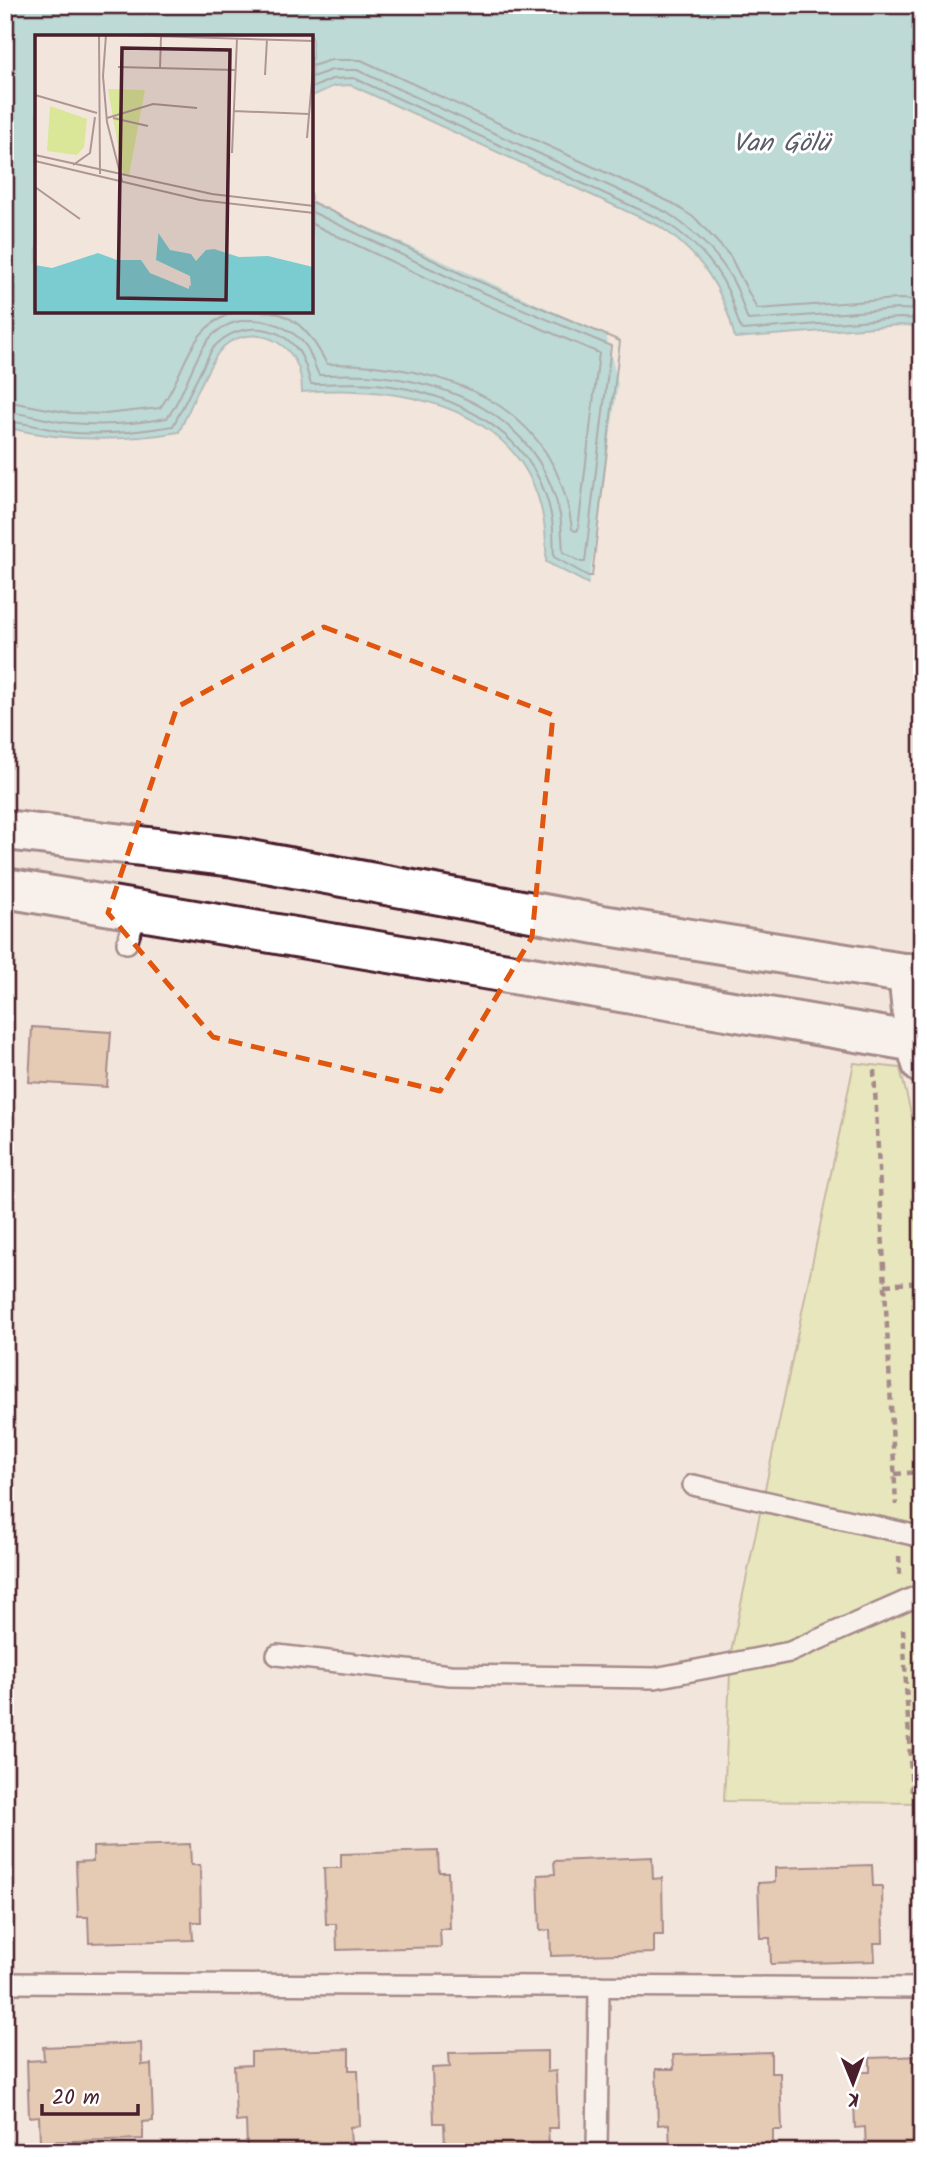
<svg xmlns="http://www.w3.org/2000/svg" width="927" height="2157" viewBox="0 0 927 2157" font-family="Kalam,sans-serif">
<rect width="100%" height="100%" fill="#f2e5db"/>
<filter id="ink" filterUnits="userSpaceOnUse"><feTurbulence type="fractalNoise" baseFrequency=".0143" numOctaves="2"/><feDisplacementMap in="SourceGraphic" scale="14" xChannelSelector="R" yChannelSelector="G"/><feConvolveMatrix kernelMatrix="1 2 1 2 8 2 1 2 1" color-interpolation-filters="sRGB"/></filter>
<g filter="url(#ink)">
<path fill="#dae698" stroke="#928262" stroke-width="2" d="M854,1063l46,5 22,90v645l-198,-2 7,-149z"/>
<path fill="#7bccd1" stroke="#67878f" stroke-width="2" d="M5,5h917v321l-22,-1 -165,13c-11,-49 -34,-84 -76,-112l-308,-141 -17,1 -22,10v-59h-275v275h275v-118l157,75 160,67 -31,253 -52,-27c6,-146 -125,-179 -244,-170 0,-21 -6,-39 -25,-50 -19,-11 -46,-8 -59,11 -14,20 -28,56 -39,79 -59,10 -115,10 -174,-5z"/>
<path fill="#f2e5db" d="M312,191l158,75 162,68 -32,258 -12,-4 30,-204 -12,-49 -294,-133z"/>
<g fill="none" stroke-linecap="round" stroke-linejoin="round">
<path stroke="#5e646d" stroke-width="2" d="M312,66l19,-6h30l311,143 24,16 34,37 27,53 141,-10 24,1
M312,77l20,-7h25l309,142c30,20 56,44 71,77 4,10 7,22 11,31l150,-11 24,1
M312,88l20,-9 22,-1 308,142c29,18 53,41 67,73 5,12 7,26 13,37l157,-12 23,1
M272,312c29,6 42,28 55,52 114,0 229,35 245,165l3,2 3,-1 21,-177 -141,-60 -146,-69
M5,401l65,12 35,1 55,-6c27,-35 25,-80 75,-96
M5,412c22,1 43,9 65,11 32,3 65,1 97,-5 16,-21 23,-50 37,-72 22,-37 78,-32 102,0 6,9 8,20 13,29 19,0 39,-2 59,1 86,9 162,48 182,139 2,12 2,25 3,37l18,10h4l26,-216 -148,-62 -151,-72
M5,421c20,1 40,8 59,11 37,4 74,0 109,-6l39,-77c23,-26 62,-28 85,0 9,11 10,24 14,35 22,0 43,-2 65,0 79,8 162,49 176,136 2,12 1,25 2,37l34,19h4l28,-235 -154,-65 -154,-74"/>
</g>
<path fill="#d5a886" stroke="#4a1f2b" stroke-width="2" d="M32,1027l79,5 -4,55 -78,-5z
M190,1844l1,21h9l1,57h-9l1,18 -104,3 -1,-26h-10l-2,-55 17,-1v-14z
M438,1851l1,21h9l2,57h-10l1,18 -104,3 -1,-26h-10l-2,-56h17v-14z
M652,1857l1,22 9,-1 1,57h-9v18l-103,3 -1,-26 -10,1 -2,-56 17,-1 -1,-13z
M872,1865l1,21h9l1,57h-9l1,18 -104,3 -1,-26h-10l-2,-55 17,-1v-14z
M141,2043l1,22 9,-1 2,57 -10,1v17l-103,3 -1,-26 -10,1 -2,-56 17,-1 -1,-13z
M349,2049v21h9l2,56 -10,1 1,18 -104,2 -1,-26 -10,1 -2,-56 17,-1v-13z
M547,2051v21l9,-1 2,57h-10l1,18 -104,3 -1,-26h-10l-2,-55 18,-1 -1,-14z
M771,2052v21h9l2,57h-9v17l-103,4 -1,-27 -11,1 -2,-56h18l-1,-14z
M922,2056v96h-56l-1,-25 -10,1 -2,-56h17v-14z"/>
<g fill="none" stroke-linecap="round" stroke-linejoin="round">
<g stroke="#4a1f2b" stroke-width="24">
<path id="service" d="M127,943l11,-33
M693,1485l229,52
M277,1655l173,20 205,3 135,-26 132,-58
M5,1983l917,5
M597,2152l2,-166"/>
</g>
<g stroke="#4a1f2b" stroke-width="44">
<path id="secondary" d="M5,830l229,27 368,68 320,51
M5,888l917,155
M908,973l7,68 7,23"/>
</g>
<path stroke="#4a1f2b" stroke-width="4.5" stroke-dasharray="7 5" stroke-linecap="butt" d="M874,1070l22,435
M919,1282l3,50
M885,1285l36,-3
M895,1474l27,-2
M899,1556l1,19
M903,1629l9,165"/>
<use href="#service" stroke="#fff" stroke-width="19"/>
<use href="#secondary" stroke="#fff" stroke-width="38"/>
</g>
</g>
<path d="M0 0H927V2157H0ZM324,627l229,88 -21,222 -92,154 -227,-54 -105,-124 69,-206z" fill="#f2e5db" fill-opacity=".55" fill-rule="evenodd"/>
<path fill="none" stroke="#e0560e" stroke-width="5" stroke-dasharray="14 9" stroke-linejoin="round" d="M324,627l229,88 -21,222 -92,154 -227,-54 -105,-124 69,-206z"/>
<g text-anchor="middle" dominant-baseline="central" stroke-width="6" stroke-linejoin="round" paint-order="stroke">
<g font-size="26" font-style="italic" fill="#5b5c65" stroke="#fff">
<text x="781" y="144">Van Gölü</text>
</g>
</g>
<g transform="translate(35 35)">
<rect width="278" height="278" fill="#f2e5db"/>
<path d="M73,54l37,1 -16,85 -6,-1zM15,71l37,13 -3,28 -7,8 -30,-4z" fill="#dae698"/>
<path d="M122,196l13,19 21,4 5,7 10,-11 8,-1 25,8 29,-1 45,11v46h-278v-48l17,3 46,-15 19,7h24l9,13 39,16 1,-12 -37,-17z" fill="#7bccd1"/>
<path d="M124,193l-3,32 34,16 1,10 -41,-24 4,-32z" fill="#f2e5db"/>
<path fill="none" stroke="#af9695" stroke-width="2" d="M64,0l1,139M71,0l-3,41 4,46 15,59M86,0l193,6M83,32l117,3M125,33l1,-31M230,40l2,-36M0,60l62,18M199,76l75,3M72,83l46,-14 44,4M78,83l35,8M272,103l7,-81M197,118l5,-114M0,120l177,39 102,12M0,126l165,39 114,13M38,130l17,-12 5,-36M0,152l45,32"/>
<path fill="#4a1f2b" fill-opacity="0.15" stroke="#4a1f2b" stroke-width="3.5" d="M87,13l108,2 -4,250 -108,-2z"/>
<rect width="278" height="278" fill="none" stroke="#4a1f2b" stroke-width="3.5"/>
</g>
<rect width="927" height="2157" fill="none" stroke="#fff" stroke-width="28"/>
<rect x="14" y="14" width="899" height="2129" fill="none" stroke="#4a1f2b" stroke-width="2.5" filter="url(#ink)"/>
<g transform="translate(853 2083) rotate(179)" stroke="#ffffff" stroke-width="5" paint-order="stroke">
<path d="M0-5L12 26L0 18L-12 26Z" fill="#4a1f2b"/>
<text y="-10" font-size="19" font-weight="bold" text-anchor="middle" fill="#4a1f2b">K</text>
</g>
<path d="M42 2104v10h96v-10" fill="none" stroke="#4a1f2b" stroke-width="3.5"/>
<text x="52" y="2104" font-size="21" fill="#4a1f2b" stroke="#ffffff" stroke-width="5" paint-order="stroke">20 m</text>
</svg>
